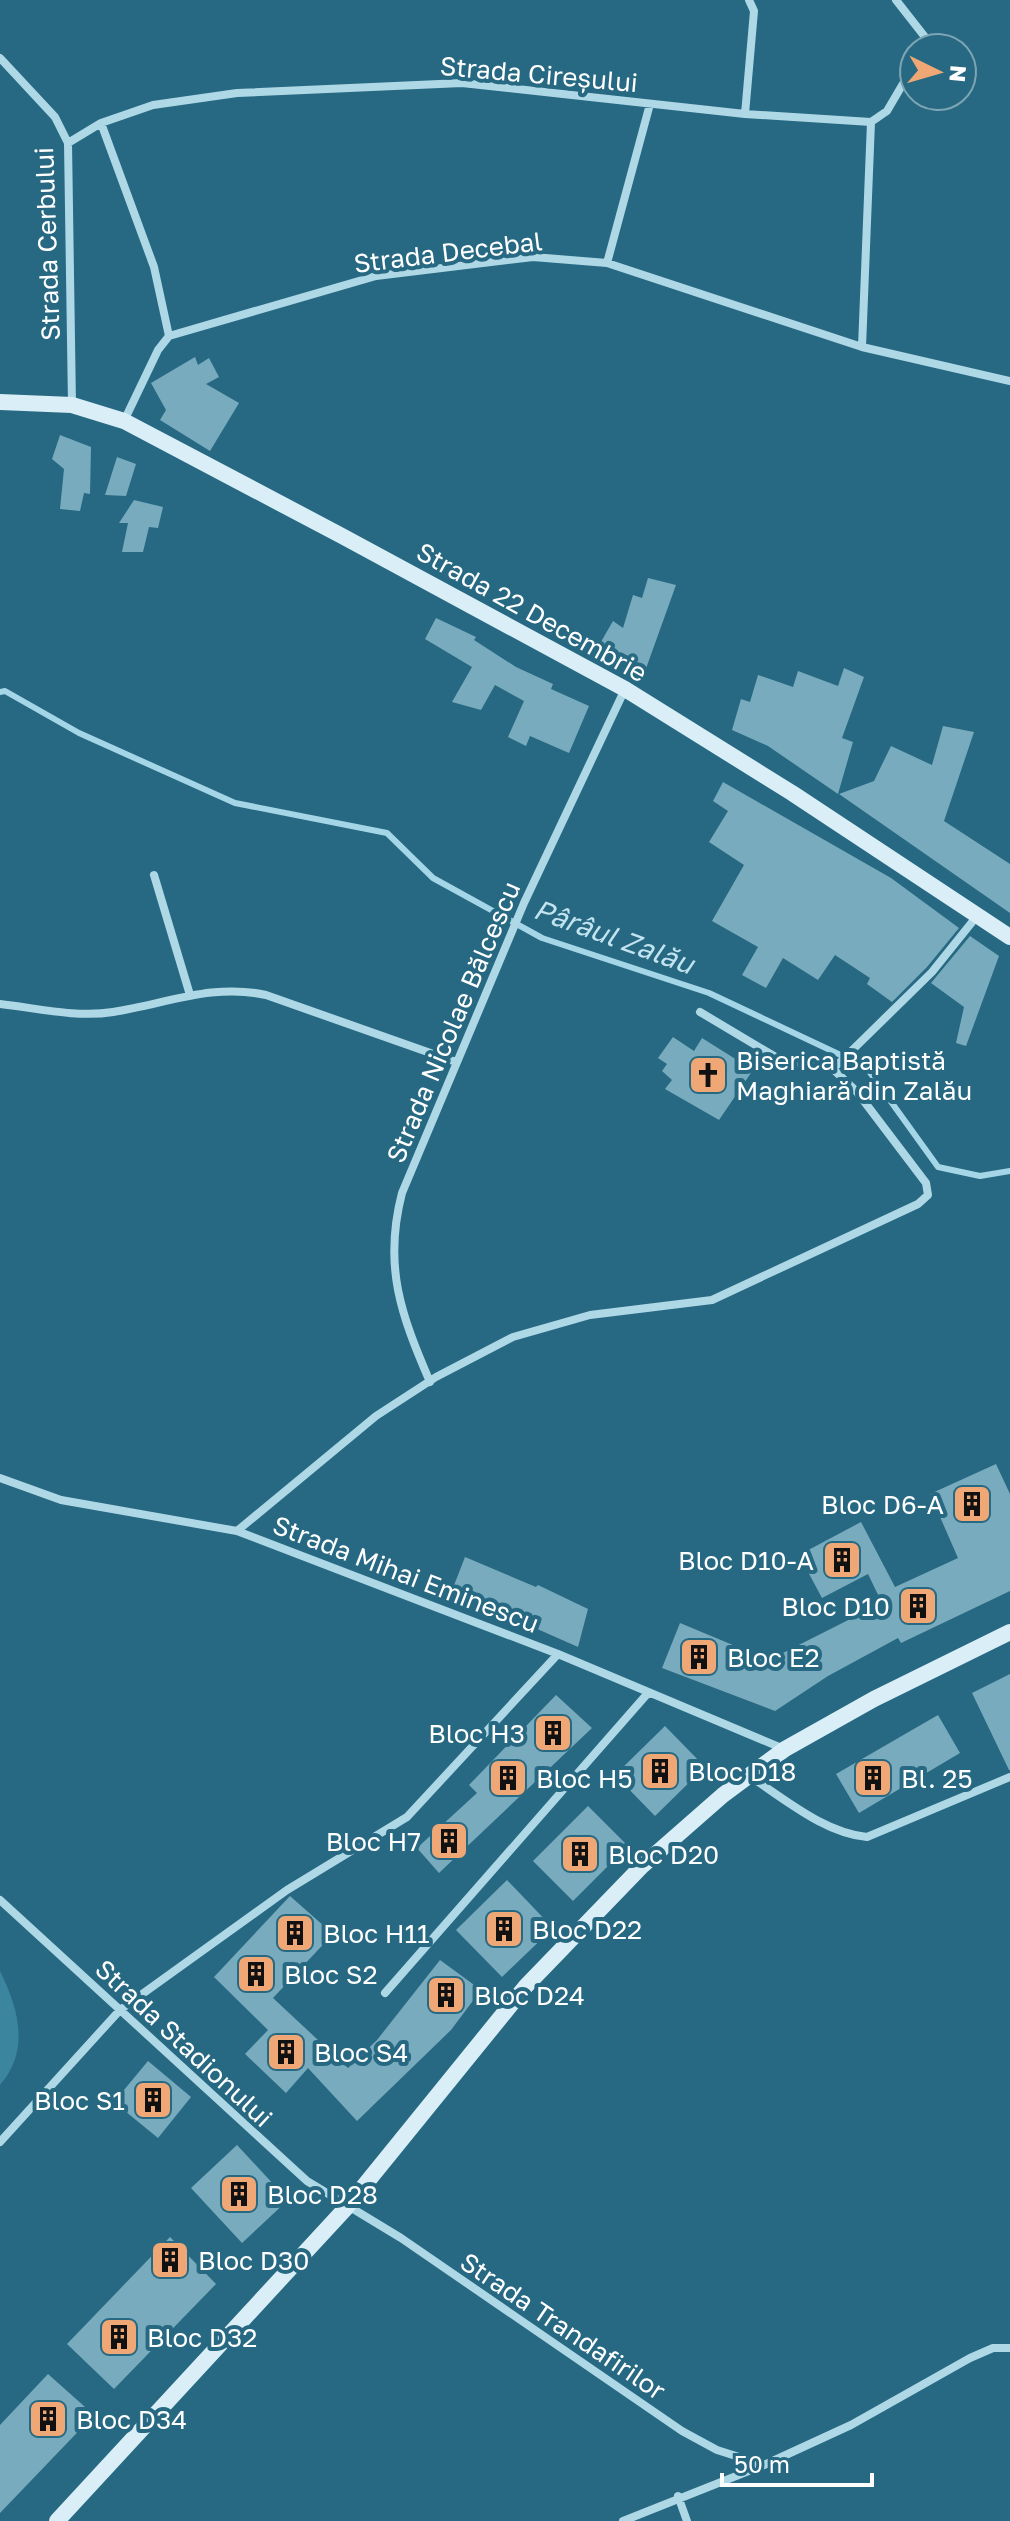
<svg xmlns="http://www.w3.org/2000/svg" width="1010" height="2521" viewBox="0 0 1010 2521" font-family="'Golos Text',sans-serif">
<rect width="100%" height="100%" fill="#276982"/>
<path fill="#3c859f" d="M0,1971c19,39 30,79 0,114z"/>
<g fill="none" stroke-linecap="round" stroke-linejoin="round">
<path stroke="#a4d6e7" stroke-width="6" d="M0,692l5,-1 74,42 156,70 152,30 46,45 109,60 167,55 157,74 72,100 42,9 30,-5"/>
</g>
<path fill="#78abbd" d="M195,357l3,8 11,-7 10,19 -13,7 33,19 -29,48 -50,-31 6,-10 -15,-27z
M60,435l31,12 -1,47 -6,-1 -4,18 -20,-2 4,-40 -12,-10z
M117,457l19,7 -10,32 -21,-1z
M134,500l29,7 -5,21 -9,-1 -6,25h-21l6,-29h-9z
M648,578l28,7 -32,89 -46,-27 15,-26 10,7 10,-33 9,3z
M436,618l40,19 -2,3 42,27 37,17 -2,5 38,17 -20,47 -39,-17 -4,10 -18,-9 16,-36 -29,-16 -14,25 -29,-8 20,-35 -47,-28z
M844,668l20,9 -22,61 11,4 -15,52 -70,-48 -36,-16 9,-31 9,3 8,-27 35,12 5,-16 40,15z
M943,726l31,6 -30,89 66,43v49l-171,-119 35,-13 17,-35 41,19z
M723,782l168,96 68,50 -32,39 -35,35 -25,-18 3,-6 -35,-23 -17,25 -35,-22 -17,30 -24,-13 16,-28 -46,-26 32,-56 -35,-23 19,-31 -15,-10z
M970,936l29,20 -33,90 -10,-3 8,-36 -33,-24z
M673,1037l21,14 8,-13 51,32 -34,50 -54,-31 7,-9 -10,-9 5,-7 -9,-6z
M996,1464l14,30v97l-109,52 -3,-5 -70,38 -53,35 -113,-43 18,-45 89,37 113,-57 -14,-29 -46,24 -23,-43 62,-33 34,65 63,-29 -28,-64z
M465,1557l71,30 2,-2 50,24 -10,38 -72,-32 -2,5 -53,-27z
M1010,1674v96h-1l-37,-77z
M556,1695l36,33 -153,145 -22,-25 60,-55 -8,-8z
M938,1715l22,38 -101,60 -23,-39z
M665,1726l40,41 -50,49 -40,-41z
M588,1806l40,40 -55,55 -40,-40z
M507,1880l46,48 -51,49 -46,-47z
M290,1896l43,38 -60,64 75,70 29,-28 63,-80 41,30 -30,40 -94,91 -49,-53 -22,25 -41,-39 23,-24 -54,-53z
M148,2061l43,36 -33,41 -44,-36z
M237,2145l51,55 -46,43 -51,-55z
M170,2237l46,47 -102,105 -47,-45z
M48,2374l46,41 -94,98v-88z"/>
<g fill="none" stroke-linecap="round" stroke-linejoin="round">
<path stroke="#afd8e6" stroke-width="8" d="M896,0l29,37 -2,11
M0,58l55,59 13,26 4,262
M745,114l9,-103 -5,-11
M871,122l16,-11 27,-46
M101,123l53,144 15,69
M68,143l33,-20 52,-18 84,-12 225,-10 283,31 126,8
M607,263l43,-159
M862,347l9,-225
M124,421l34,-71 11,-14 207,-60 157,-19 74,6 255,84 148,34
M154,875l36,120
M0,1004c36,4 77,14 113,8 53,-8 99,-29 153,-17l190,67
M833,1069l99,-97 45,-56
M430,1382c-29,-67 -47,-116 -28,-189l122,-290 101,-214
M0,1478l61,22 176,31 321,123 226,95
M237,1531l139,-115 60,-39 77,-40 77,-22 122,-15 206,-96 10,-9 -2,-12 -69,-91 -24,-23 -54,-10 -79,-47
M749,1776c36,23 75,57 118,61l143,-60
M0,1900l307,281 94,57 281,193 35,19 47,15
M385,1993l263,-300
M0,2142l120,-132 167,-120 120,-73 151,-163
M678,2496l9,25
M623,2521l141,-56 87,-40 119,-67 23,-10h17"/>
<path stroke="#d9eef6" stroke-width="16" d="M0,402l72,3 52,16 218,115 283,153 167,104 218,144
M57,2521l289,-313 180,-222 116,-120 81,-71 62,-46 89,-50 136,-67"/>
</g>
<defs>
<g id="church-square" transform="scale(2)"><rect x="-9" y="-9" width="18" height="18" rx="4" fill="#efa875" stroke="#276982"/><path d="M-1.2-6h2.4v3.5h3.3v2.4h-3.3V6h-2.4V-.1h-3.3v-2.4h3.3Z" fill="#111"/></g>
<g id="building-square" transform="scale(2)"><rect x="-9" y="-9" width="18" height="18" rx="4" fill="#efa875" stroke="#276982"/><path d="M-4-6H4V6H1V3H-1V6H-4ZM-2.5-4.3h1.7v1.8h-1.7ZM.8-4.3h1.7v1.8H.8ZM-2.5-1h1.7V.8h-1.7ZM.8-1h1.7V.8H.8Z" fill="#111"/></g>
</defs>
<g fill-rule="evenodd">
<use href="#church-square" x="708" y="1075"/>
<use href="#building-square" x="972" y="1504"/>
<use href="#building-square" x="842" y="1560"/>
<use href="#building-square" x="918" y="1606"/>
<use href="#building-square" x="699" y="1657"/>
<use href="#building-square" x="553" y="1733"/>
<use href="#building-square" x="660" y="1771"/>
<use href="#building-square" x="508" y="1778"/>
<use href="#building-square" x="873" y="1778"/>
<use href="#building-square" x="449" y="1841"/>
<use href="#building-square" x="580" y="1854"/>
<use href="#building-square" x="504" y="1929"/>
<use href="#building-square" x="295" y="1933"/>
<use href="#building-square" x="256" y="1974"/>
<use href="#building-square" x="446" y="1995"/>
<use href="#building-square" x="286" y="2052"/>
<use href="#building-square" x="153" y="2100"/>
<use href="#building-square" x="239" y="2194"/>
<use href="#building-square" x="170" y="2260"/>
<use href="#building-square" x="119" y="2337"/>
<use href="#building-square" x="48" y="2419"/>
</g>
<g text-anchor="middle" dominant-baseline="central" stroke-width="8" stroke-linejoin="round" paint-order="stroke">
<g font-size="26" fill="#fff" stroke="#276982">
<text transform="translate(539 74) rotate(5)">Strada Cireșului</text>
<text transform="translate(47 244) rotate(-92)">Strada Cerbului</text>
<text transform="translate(448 252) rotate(-7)">Strada Decebal</text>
<text transform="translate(532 612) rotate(29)">Strada 22 Decembrie</text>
<text transform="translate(453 1022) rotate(-67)">Strada Nicolae Bălcescu</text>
<text transform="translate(406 1574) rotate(21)">Strada Mihai Eminescu</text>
<text transform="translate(184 2043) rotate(43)">Strada Stadionului</text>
<text transform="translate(563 2326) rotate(34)">Strada Trandafirilor</text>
</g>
<g font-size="26" fill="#fff" stroke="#276982" text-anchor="start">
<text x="736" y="1060">Biserica Baptistă<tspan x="736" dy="30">Maghiară din Zalău</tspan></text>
<text x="944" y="1504" text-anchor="end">Bloc D6-A</text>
<text x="814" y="1560" text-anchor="end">Bloc D10-A</text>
<text x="890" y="1606" text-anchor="end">Bloc D10</text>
<text x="727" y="1657">Bloc E2</text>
<text x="525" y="1733" text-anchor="end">Bloc H3</text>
<text x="688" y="1771">Bloc D18</text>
<text x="536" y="1778">Bloc H5</text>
<text x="901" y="1778">Bl. 25</text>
<text x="421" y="1841" text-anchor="end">Bloc H7</text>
<text x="608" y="1854">Bloc D20</text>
<text x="532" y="1929">Bloc D22</text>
<text x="323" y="1933">Bloc H11</text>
<text x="284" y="1974">Bloc S2</text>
<text x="474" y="1995">Bloc D24</text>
<text x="314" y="2052">Bloc S4</text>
<text x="125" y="2100" text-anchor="end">Bloc S1</text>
<text x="267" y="2194">Bloc D28</text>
<text x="198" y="2260">Bloc D30</text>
<text x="147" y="2337">Bloc D32</text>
<text x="76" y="2419">Bloc D34</text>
</g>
<g font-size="28" font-style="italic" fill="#c2e4f0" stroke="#276982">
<text transform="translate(614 936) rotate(20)">Pârâul Zalău</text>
</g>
</g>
<g transform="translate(938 72) rotate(95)"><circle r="38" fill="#276982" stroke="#7da5b4" stroke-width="2"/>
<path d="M0-6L14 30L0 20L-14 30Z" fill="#efa875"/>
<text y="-12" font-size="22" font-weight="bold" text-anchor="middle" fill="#ffffff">N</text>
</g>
<path d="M722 2473v12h150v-12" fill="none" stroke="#ffffff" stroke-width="4"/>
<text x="734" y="2473" font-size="24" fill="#ffffff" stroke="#276982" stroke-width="6" paint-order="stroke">50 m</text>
</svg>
